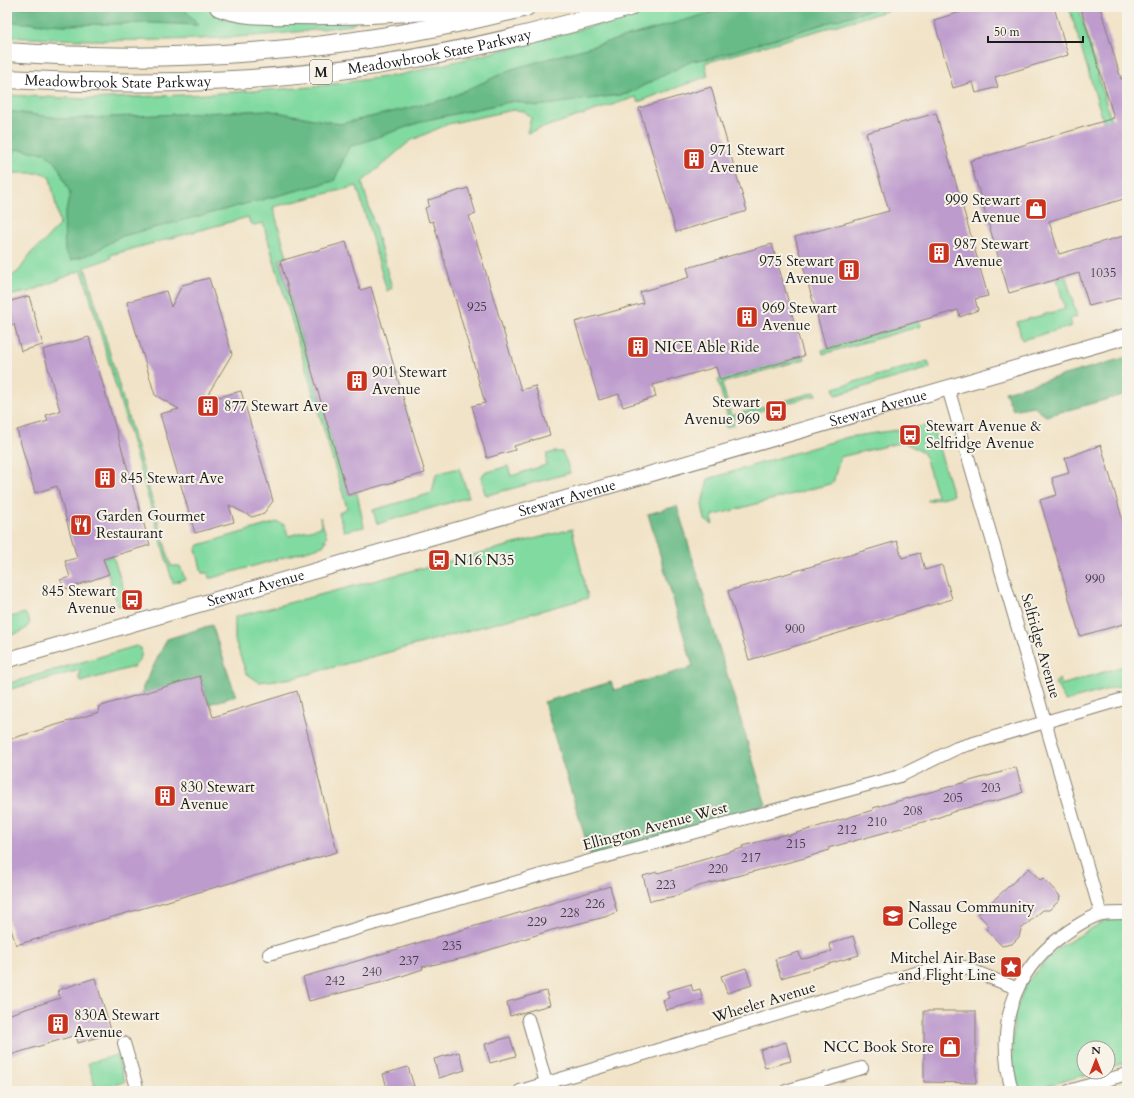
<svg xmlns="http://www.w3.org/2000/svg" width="1134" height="1098" viewBox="0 0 1134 1098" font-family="Cardo,serif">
<rect width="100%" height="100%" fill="#f7f3e8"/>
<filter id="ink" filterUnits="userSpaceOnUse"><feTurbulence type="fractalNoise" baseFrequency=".025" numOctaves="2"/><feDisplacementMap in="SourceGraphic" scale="8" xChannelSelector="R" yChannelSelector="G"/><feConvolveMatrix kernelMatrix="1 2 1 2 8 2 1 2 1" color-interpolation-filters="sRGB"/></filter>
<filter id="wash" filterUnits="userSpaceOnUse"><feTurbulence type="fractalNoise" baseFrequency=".012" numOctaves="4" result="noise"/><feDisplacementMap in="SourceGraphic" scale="16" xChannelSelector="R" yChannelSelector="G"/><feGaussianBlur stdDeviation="0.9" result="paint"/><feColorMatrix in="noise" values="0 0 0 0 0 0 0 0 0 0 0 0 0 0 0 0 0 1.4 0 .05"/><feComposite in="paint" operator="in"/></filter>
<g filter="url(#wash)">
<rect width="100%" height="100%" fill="#f1e3c7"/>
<path fill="#81daa0" stroke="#4e7b5e" d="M7,7h201l15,6 133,9 -4,3c-115,17 -230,18 -345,12z
M661,7h239l-195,56 3,13 -70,26 -2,-5 -109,36 4,-15 -7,-7 -11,-1 -65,14 -38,17 -48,41 30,106 -5,3 -30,-105 -84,21 14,50 -8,3 69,235 9,-2 7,34 -20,4 -5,-18 8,-5 -84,-285 -9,2 -4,-2 -2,-6 -138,38 1,3 -26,9 86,299h9l5,13 -12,4 -91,-313 -53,22 -22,4 1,-17 11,-8 12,-18 13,-11 16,-18 -10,-46 -7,-5h-30l-6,10v-88l78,4 121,-5 105,-7 88,-12 108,-26z
M1069,7h10l48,170v23z
M1066,277l11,40 -7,2 2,7 -50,14 -5,-18 48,-13 -8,-30z
M912,300l9,26 -98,28 -1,-4 88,-26 -6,-22z
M804,356l1,3 -83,24 9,33 84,-24 1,3 -84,24 2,6 -8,2 -2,-2 5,-3 -11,-42z
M928,361l2,7 -94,27 -2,-7z
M932,425l21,70 -24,6 -2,-1 10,-4 -13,-43 -21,-11 -63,15 -7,26 -121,33 1,9 -8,-5 -3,-16 6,-25 140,-42z
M554,452h8l5,11 3,10 -82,22 -3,-1 -4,-17 3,-4 24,-7 3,10 35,-11 1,-11z
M459,468l10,29 -92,27 -4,-14 59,-17 4,-19z
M320,517l7,20 -3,2 1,2 2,-1 -4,6 -111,32h-3l-1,-5h-6l-6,-24 3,-4 78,-23 8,3 3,11 33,-9z
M572,529l16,69 -294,80 -35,4 -13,-9 -11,-33v-23z
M113,556l15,47 -10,3 -15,-47z
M25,613l5,9c-5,11 -12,11 -23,14v-18z
M136,646l5,2c2,8 -2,14 -8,19l-52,15 -2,-3 1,-9 -73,20v-6z
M1127,665v19l-61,17 -11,-18 4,-4 2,6z
M1127,918v144l-19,6v-20h-24v24h10l-64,19h-11l-7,-30 2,-45 12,-33 32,-35 48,-28z
M117,1055l8,27 -34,9h-14l18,-5 -7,-23z"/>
<path fill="#68ba86" stroke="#426b51" d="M7,7h175l17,18 -48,-2 -86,2 -58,-3z
M731,7h149l-168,51 -20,3 -65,33 -90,12 -23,-5 -87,19 -78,27 -15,34 -215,56 -26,16 -22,7 -6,-9 -1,-31 6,-27 -13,-29 -12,-11 -29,-4 -9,20v-58l59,8 201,-9 73,14 107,-25 65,-30z
M1127,357v37l-81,22 -13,-10 -20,4 -8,-18z
M677,506l89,299 -175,52 -47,-155 67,-20 3,8 79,-23 -45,-153z
M212,625l24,71 -27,8 -9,-27 -58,17 1,-7 24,-48z"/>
<g id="blocks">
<path fill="#bd9bcd" d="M977,7h77l14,48 -73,22 3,10 -22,6 -3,-11 -20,6 -19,-68z
M1087,7h13l21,72 6,-2v121l-78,23 10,33 68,-19v61l-38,10 -10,-33 -70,20 -39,-132 144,-43 -33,-109z
M711,87l36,124 -71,21 -37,-124z
M936,113l52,183 -13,3 3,11 -18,7 -2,-7 -132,38 -31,-111 94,-26 -23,-78z
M468,188l8,26 -7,2 52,174 14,-4 15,49 -36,11 1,4 -28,8 -15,-52 13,-3 -52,-182 -4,1 -4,-14 4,-2 -1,-6z
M346,242l14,48 11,-3 54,186 -77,22 -68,-234z
M772,244l32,112 -84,24 -4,-13 -63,18 3,12 -33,10 -4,-13 -20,6 -24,-78 68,-19 -3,-11 50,-15 -3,-9z
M209,278l23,76 -28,47 37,-10 32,110 -9,12 -12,4 -23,-12 5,17 -39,11 -35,-119 19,-5 -24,-14 -28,-93 39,-11 5,16 11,-22z
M29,296l14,49 -22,6 -7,-27 -7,2v-24z
M89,337l61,208 -47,14 6,15 -42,15 -7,-9 10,-3 -5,-16 12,-3 -20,-72 -22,7 -18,-63 31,-9 -2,-6 14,-4 -17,-61z
M1101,445l26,90v88l-47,13 -40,-136 17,-5 -5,-17 17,-5 -4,-15z
M897,541l5,17 18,-5 5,17 17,-5 10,34 -203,61 -21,-69z
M200,676l13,41 84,-26 40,161 -321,93 -9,-28v-177l92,-28 -1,-5z
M1016,767l7,25 -12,5 -53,13 -24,9 -106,29 1,2 -24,8 -106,28 -24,10 -25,5 -7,-25 14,-4 1,1 85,-25v-2l44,-12v2l86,-26v-2l129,-36v-1z
M1029,868l11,12 3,-2 17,18 -1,5 -10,9h-6l-22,19 -2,8 -7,7 -10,2 -16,-17 3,-3 -11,-12z
M610,886l7,26 -12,5 -53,13 -88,28 -42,9 1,2 -36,12 -78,20 -6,-24z
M853,936l6,19 -78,23 -6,-19 24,-7 2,7 7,-1 24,-7 -3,-7z
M746,968l6,17 -25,8 -6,-17z
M95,978l17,55 -34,10 -2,-8 -69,21v-41l53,-17 -2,-8z
M691,984l2,7 7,-2 3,11 -37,10 -3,-10 6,-2 -2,-7z
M546,991l4,14 -40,11 -3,-14z
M924,1011h52v72l-52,-1z
M510,1037l6,19 -26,7 -5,-19z
M786,1042l5,19 -26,7 -5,-18z
M459,1052l6,18 -26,8 -5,-19z
M408,1067l6,19 -19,5h-7l-5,-17z"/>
</g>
</g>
<g filter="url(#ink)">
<use href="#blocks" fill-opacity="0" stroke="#868072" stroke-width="1"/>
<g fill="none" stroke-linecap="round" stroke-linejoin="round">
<g stroke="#868072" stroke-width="14">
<path id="minor" d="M948,388l153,526
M269,954l324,-94 307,-84 57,-28 170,-50
M528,1019l18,64 6,8
M124,1043l14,48
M520,1091l396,-118 45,-7 55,22
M786,1091l76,-23
M1012,1091c-16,-60 -2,-117 50,-155 9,-7 29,-20 40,-22 8,-1 17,-1 25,-1
M1069,1091l58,-17"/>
</g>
<g stroke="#868072" stroke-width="17">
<g id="major">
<path id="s1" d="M7,660l1120,-324"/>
</g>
</g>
<g stroke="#868072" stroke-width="20">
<g id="highway">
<path d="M219,7c25,10 51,8 78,8 63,1 125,-3 188,-8"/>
<path d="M7,52c174,13 351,-2 519,-45"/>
<path id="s2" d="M7,79c75,4 150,5 225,1 135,-7 268,-35 397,-73"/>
</g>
</g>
<use href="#minor" stroke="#fff" stroke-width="12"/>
<use href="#major" stroke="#fff" stroke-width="15"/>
<use href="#highway" stroke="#fff" stroke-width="18"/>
</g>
</g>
<defs>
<g id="building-square" transform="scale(1.15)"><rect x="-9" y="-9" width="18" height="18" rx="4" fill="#c8321e" stroke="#f7f3e8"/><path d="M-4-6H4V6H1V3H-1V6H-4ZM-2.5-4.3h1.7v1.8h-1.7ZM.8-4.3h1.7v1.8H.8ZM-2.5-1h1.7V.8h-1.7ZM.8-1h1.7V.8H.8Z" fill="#fff"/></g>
<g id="shop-square" transform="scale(1.15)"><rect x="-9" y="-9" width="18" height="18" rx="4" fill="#c8321e" stroke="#f7f3e8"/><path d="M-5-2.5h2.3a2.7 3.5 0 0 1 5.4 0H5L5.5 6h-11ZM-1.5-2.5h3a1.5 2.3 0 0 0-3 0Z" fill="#fff"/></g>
<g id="bus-square" transform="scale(1.15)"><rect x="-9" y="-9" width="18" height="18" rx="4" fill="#c8321e" stroke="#f7f3e8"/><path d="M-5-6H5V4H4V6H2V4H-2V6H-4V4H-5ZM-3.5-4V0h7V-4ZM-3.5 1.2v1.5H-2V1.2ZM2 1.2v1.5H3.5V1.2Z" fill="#fff"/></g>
<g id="restaurant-square" transform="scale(1.15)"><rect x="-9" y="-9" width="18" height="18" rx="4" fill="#c8321e" stroke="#f7f3e8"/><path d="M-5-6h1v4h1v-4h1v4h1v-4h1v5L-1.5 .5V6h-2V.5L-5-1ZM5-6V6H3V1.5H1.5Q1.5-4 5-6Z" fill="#fff"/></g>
<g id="university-square" transform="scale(1.15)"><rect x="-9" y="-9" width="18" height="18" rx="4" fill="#c8321e" stroke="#f7f3e8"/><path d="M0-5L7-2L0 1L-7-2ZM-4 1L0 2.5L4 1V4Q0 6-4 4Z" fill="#fff"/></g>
<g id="sight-square" transform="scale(1.15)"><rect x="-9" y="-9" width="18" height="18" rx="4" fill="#c8321e" stroke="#f7f3e8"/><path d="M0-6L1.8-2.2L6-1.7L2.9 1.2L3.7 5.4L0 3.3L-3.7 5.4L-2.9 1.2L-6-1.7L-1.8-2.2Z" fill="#fff"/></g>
</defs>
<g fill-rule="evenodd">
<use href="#building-square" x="694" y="159"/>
<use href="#shop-square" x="1036" y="209"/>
<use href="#building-square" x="939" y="253"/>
<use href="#building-square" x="849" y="270"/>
<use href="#building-square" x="747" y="317"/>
<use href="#building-square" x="638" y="347"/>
<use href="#building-square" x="357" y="381"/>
<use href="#building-square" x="208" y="406"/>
<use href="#bus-square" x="776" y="411"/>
<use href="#bus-square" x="910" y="435"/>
<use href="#building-square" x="105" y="478"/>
<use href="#restaurant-square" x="81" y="525"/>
<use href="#bus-square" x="439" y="560"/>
<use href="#bus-square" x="132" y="600"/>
<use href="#building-square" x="165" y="796"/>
<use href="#university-square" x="893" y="916"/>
<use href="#sight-square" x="1011" y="967"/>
<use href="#building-square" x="58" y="1024"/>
<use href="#shop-square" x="950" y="1047"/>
</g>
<g text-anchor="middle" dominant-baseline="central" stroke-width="4" stroke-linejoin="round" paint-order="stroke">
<g font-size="13" fill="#443c48">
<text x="1103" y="273">1035</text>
<text x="477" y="307">925</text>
<text x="1095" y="579">990</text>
<text x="795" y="629">900</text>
<text x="991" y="788">203</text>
<text x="953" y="798">205</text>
<text x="913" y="811">208</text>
<text x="877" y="822">210</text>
<text x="847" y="830">212</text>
<text x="796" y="844">215</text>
<text x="751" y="858">217</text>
<text x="718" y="869">220</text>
<text x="666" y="885">223</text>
<text x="595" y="904">226</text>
<text x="570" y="913">228</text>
<text x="537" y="922">229</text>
<text x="452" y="946">235</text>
<text x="409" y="961">237</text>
<text x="372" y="972">240</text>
<text x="335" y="981">242</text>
</g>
<rect fill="#f7f3e8" stroke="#5e5c59" stroke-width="1" x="310" y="60" width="22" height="24" rx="3"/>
<g font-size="14" font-weight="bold" fill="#1c1c1c">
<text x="321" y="72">M</text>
</g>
<g font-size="15" fill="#1c1c1c" stroke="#f7f3e8">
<text stroke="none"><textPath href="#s2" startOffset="435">Meadowbrook State Parkway</textPath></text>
<text stroke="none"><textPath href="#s2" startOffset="111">Meadowbrook State Parkway</textPath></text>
<text stroke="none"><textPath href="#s1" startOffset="907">Stewart Avenue</textPath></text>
<text stroke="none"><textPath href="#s1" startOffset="583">Stewart Avenue</textPath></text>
<text stroke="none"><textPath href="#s1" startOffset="259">Stewart Avenue</textPath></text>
<text transform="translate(1041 646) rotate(74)">Selfridge Avenue</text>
<text transform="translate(655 826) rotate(-15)">Ellington Avenue West</text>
<text transform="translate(764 1002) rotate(-17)">Wheeler Avenue</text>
</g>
<g font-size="15" fill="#1c1c1c" stroke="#f7f3e8" text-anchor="start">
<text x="710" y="150">971 Stewart<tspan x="710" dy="17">Avenue</tspan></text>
<text x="1020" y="200" text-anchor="end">999 Stewart<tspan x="1020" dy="17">Avenue</tspan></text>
<text x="954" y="244">987 Stewart<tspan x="954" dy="17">Avenue</tspan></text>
<text x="834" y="261" text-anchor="end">975 Stewart<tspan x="834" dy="17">Avenue</tspan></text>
<text x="762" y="308">969 Stewart<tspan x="762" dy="17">Avenue</tspan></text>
<text x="654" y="347">NICE Able Ride</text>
<text x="372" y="372">901 Stewart<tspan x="372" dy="17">Avenue</tspan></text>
<text x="760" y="402" text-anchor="end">Stewart<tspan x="760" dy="17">Avenue 969</tspan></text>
<text x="224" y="406">877 Stewart Ave</text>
<text x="926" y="426">Stewart Avenue &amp;<tspan x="926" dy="17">Selfridge Avenue</tspan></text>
<text x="120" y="478">845 Stewart Ave</text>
<text x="96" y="516">Garden Gourmet<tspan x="96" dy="17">Restaurant</tspan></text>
<text x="454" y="560">N16 N35</text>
<text x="116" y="591" text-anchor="end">845 Stewart<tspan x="116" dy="17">Avenue</tspan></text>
<text x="180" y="787">830 Stewart<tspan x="180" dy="17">Avenue</tspan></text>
<text x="908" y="907">Nassau Community<tspan x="908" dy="17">College</tspan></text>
<text x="996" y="958" text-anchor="end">Mitchel Air Base<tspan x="996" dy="17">and Flight Line</tspan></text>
<text x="74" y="1015">830A Stewart<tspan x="74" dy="17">Avenue</tspan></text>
<text x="934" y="1047" text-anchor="end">NCC Book Store</text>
</g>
</g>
<rect width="1134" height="1098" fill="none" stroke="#f7f3e8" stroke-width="24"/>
<g transform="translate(1096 1060)"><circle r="19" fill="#f7f3e8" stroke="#9f9d96"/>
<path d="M0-3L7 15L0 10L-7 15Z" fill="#c8321e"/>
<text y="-6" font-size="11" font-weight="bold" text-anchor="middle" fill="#1c1c1c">N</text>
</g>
<path d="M988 36v6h95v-6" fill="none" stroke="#1c1c1c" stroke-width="2"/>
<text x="994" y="36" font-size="12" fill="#1c1c1c" stroke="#f7f3e8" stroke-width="3" paint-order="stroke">50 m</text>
</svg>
